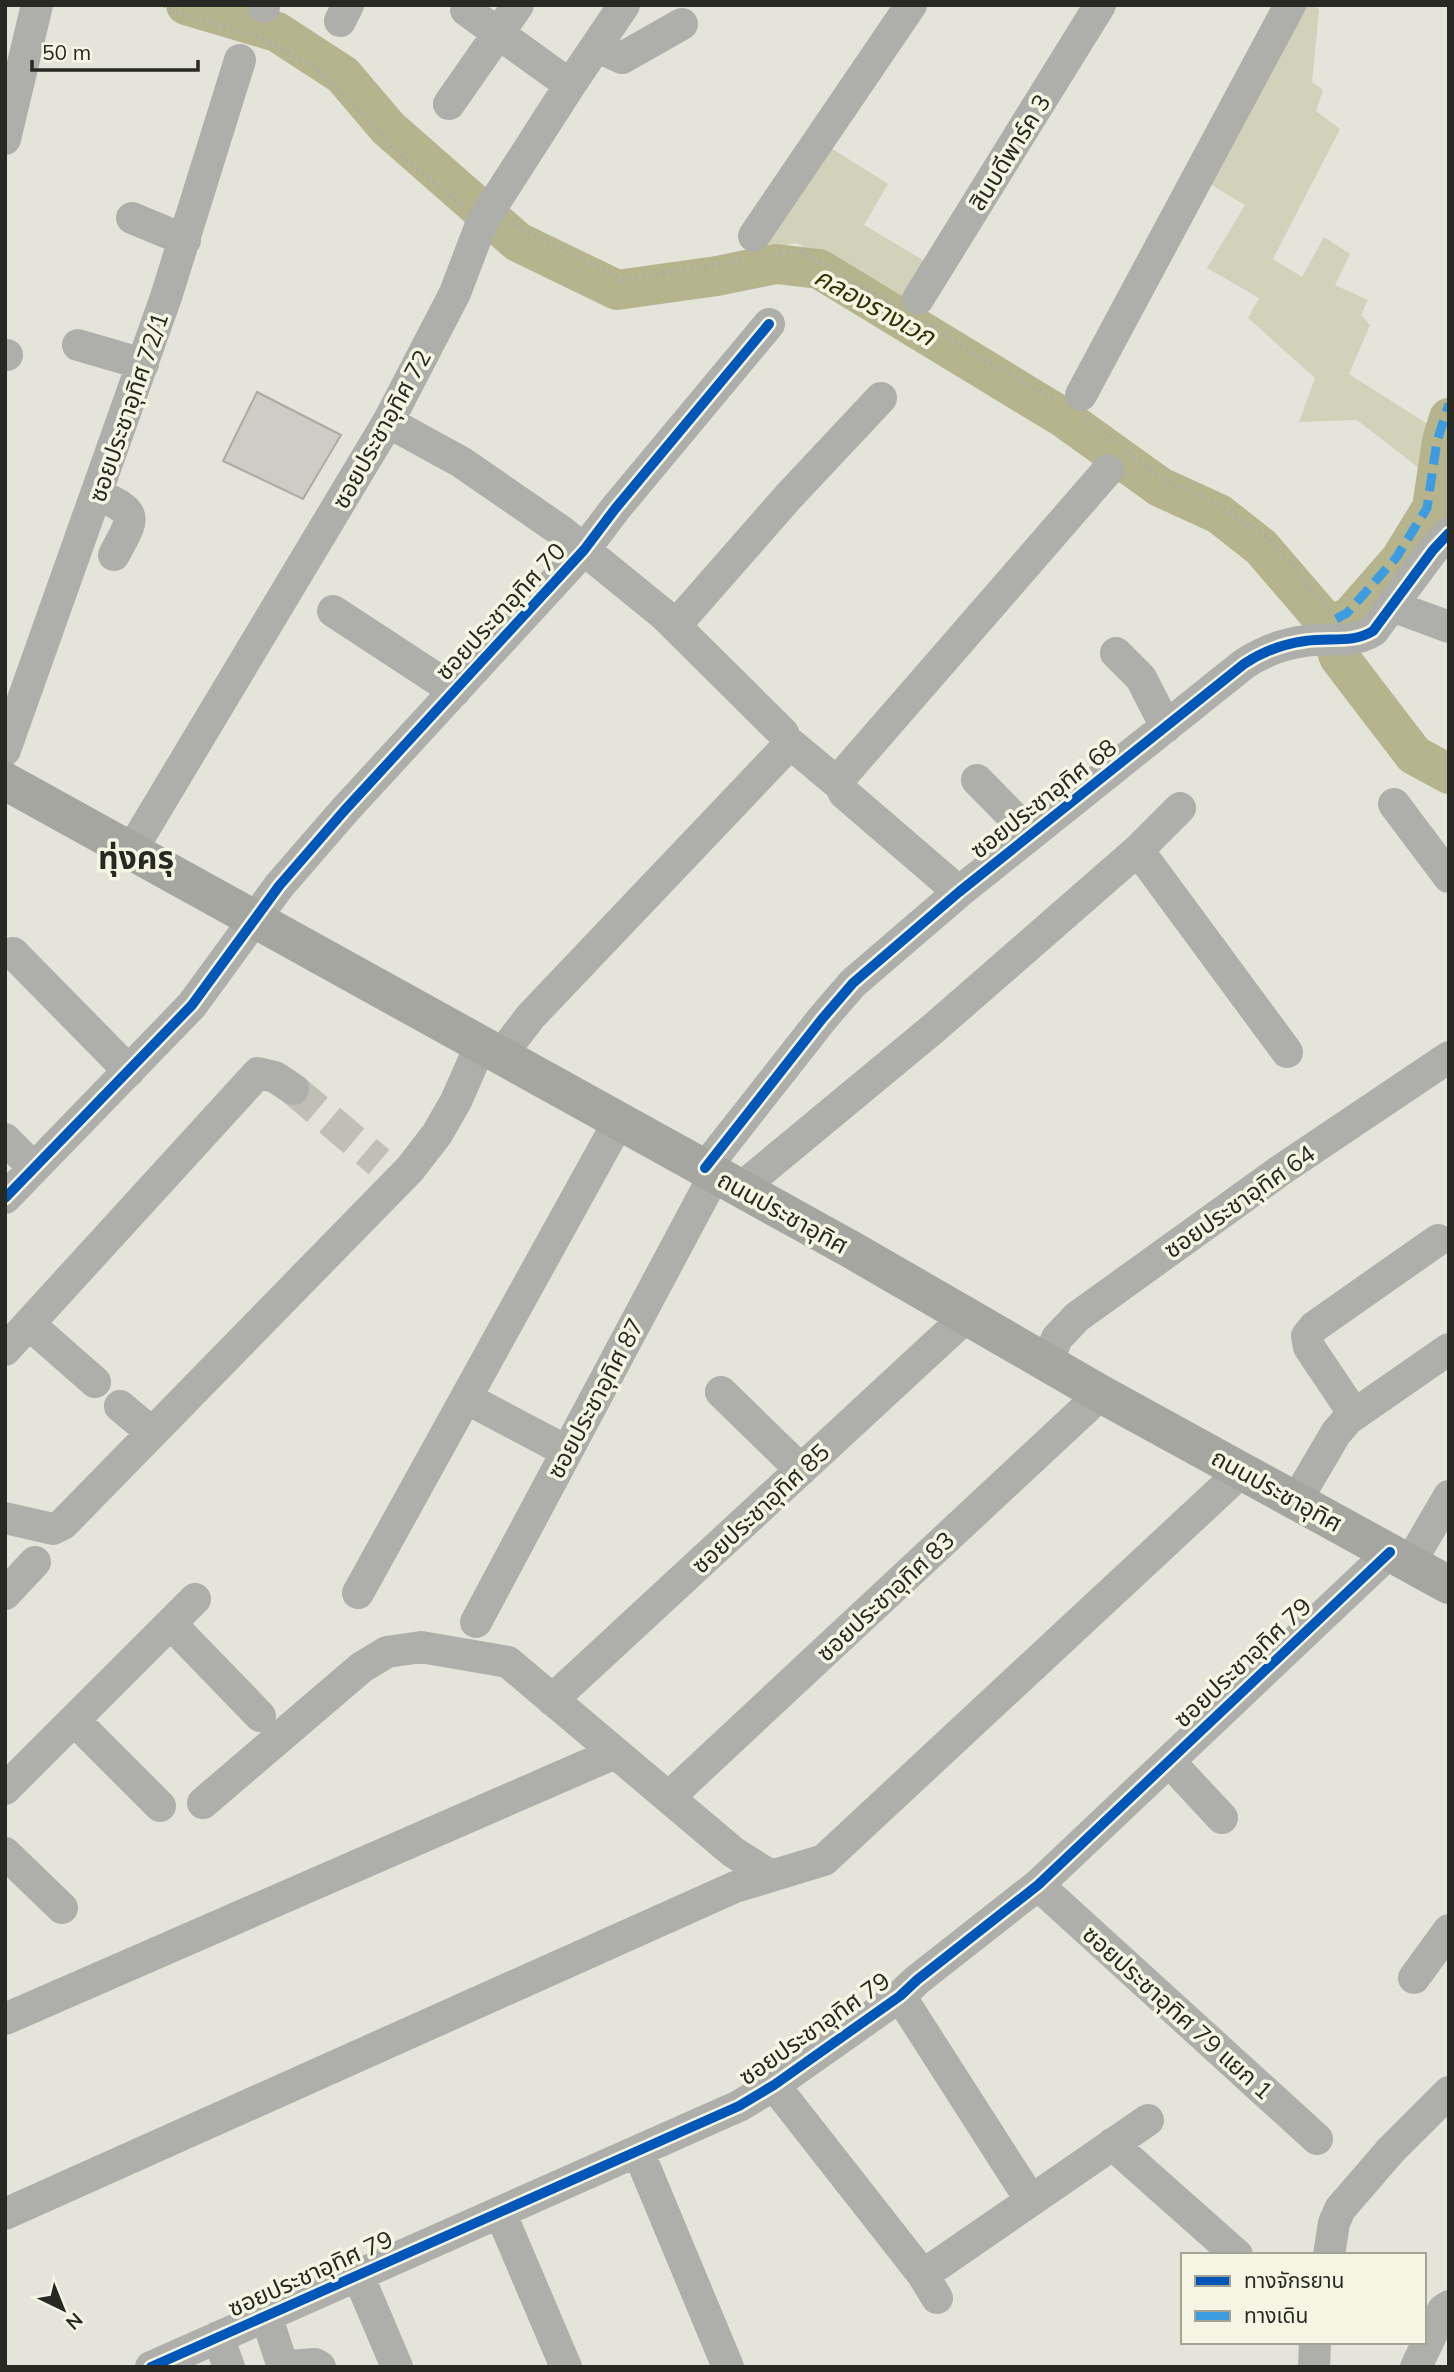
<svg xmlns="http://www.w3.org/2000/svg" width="1454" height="2372" viewBox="0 0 1454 2372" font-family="Mulish,'Noto Sans Thai',sans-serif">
<rect width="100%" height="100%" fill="#e4e4da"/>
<path fill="#d2d1ba" d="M1304,5h12l3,6 -7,71 11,8 -7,21 24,18 -67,130 29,18 22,-40 26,17 -15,31 33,15 -7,15 9,10 -21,49 88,56 -13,42 -67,-52 -58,2 16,-44 -67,-60 11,-20 -52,-30 38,-63 -35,-21z
M823,143l65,41 -24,41 64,38 -22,42 -109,-62 -48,9z"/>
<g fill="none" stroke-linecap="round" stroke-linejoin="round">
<path stroke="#b6b48c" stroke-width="40" d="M186,5l91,27 66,43 45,53 130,114 99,48 100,-14 59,-12 43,5 245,149 96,69 59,27 42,33 68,79 10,31 75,98 35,19
M1329,626l21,-9 50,-57 32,-52 10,-67 7,-23"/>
</g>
<path fill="#cdcdc5" stroke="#ababa4" stroke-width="2" d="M257,392l84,43 -38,64 -80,-38z"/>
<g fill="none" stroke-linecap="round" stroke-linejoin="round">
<path stroke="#bfbfb5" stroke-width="32" stroke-dasharray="32 16" stroke-linecap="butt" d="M293,1089l86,73"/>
<path stroke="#adada8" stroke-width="4.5" stroke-dasharray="2 5" stroke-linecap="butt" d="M164,5l9,6 87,26 52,29 40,36 42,48 69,56
M511,220l12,10 100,50 121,-20
M773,255l27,-4 93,53
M925,322l61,39 70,39
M1087,419l32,25
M1128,452l35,28 54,24 50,33 65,77"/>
<path stroke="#aeaeaa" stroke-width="32" d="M264,7v-2
M466,10l104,75
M340,21l8,-16
M598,47l24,11 60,-34
M449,104l69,-99
M5,139l32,-134
M132,218l53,22
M754,236l157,-231
M918,299l182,-294
M78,345l65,19
M5,355h2
M1081,395l209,-390
M388,422l73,40 100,69 102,83 120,119 3,7 -2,10 -253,266 -30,39
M97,494c44,20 37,22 17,61
M1392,606l57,21
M333,611l122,80
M675,626l114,-130 92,-98
M1116,653l25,25 25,49
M786,740l54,45
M5,750l161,-453 74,-237
M977,780l53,54
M1394,804l55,73
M1138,850l149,202
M131,851l257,-429 67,-129 27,-71 88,-137 54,-80
M959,892l-115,-99 -4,-8 2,-9 266,-306
M13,953l116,118
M5,1139l29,29
M705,1168l117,-149 31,-36 106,-91 285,-228c18,-12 39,-20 61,-23 24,-4 47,3 68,-10l60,-81 16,-17
M741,1188l193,-160 204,-178 42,-42
M5,1198l187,-193 87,-119 65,-75 240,-261 31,-41 154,-185
M29,1324l66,58
M5,1350l253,-277 17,4 18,12
M1047,1363l10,-25 20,-21 204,-147 168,-113
M721,1392l80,78
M466,1398l100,53
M120,1406l31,26
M1354,1414l-45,-67 -2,-11 7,-9 124,-87
M1296,1501l40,-68 12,-14 101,-70
M5,1518l48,11 10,-5 347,-355 27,-35 19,-33 25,-57
M1410,1563l39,-67
M358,1593l261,-472
M5,1594l30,-32
M476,1622l239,-448
M171,1624l89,92
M552,1700l415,-384
M74,1720l86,86
M1169,1761l53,57
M5,1789l190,-190
M669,1797l432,-403
M203,1803l159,-136 25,-15 34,-5 87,15 225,190 38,24
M5,1853l57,55
M1038,1885l279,254
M1414,1978l35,-48
M900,1996l130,203
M5,2019l610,-266
M774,2085l149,190 14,23
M1112,2144l125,111
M638,2151l90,216
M500,2212l66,155
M5,2214l730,-327 89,-27 418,-389
M1329,2255l5,-32 6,-14 51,-59 58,-58
M358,2275l39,92
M923,2275l225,-155
M266,2315l16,49 7,2 26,-2 5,3
M218,2337l11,30
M151,2367l588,-261 35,-21 126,-89 17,-16 121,-95 352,-333
M1314,2367l1,-25
M1416,2367l27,-57 6,-4"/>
<path stroke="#a6a6a0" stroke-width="38" d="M5,781l847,469 249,144 348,191"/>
<path stroke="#3d9ce0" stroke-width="9" stroke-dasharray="18 9" stroke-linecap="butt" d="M1336,619l11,-6 49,-55 31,-50 10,-67 12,-37"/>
<g stroke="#f5f5e3" stroke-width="15">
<path id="cycleway" d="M705,1168l117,-149 31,-36 106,-91 285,-228c18,-12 39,-20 61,-23 24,-4 47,3 68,-10l60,-81 16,-17
M5,1198l187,-193 87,-119 65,-75 240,-261 31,-41 154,-185
M151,2367l588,-261 35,-21 126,-89 17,-16 121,-95 352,-333"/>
</g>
<use href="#cycleway" stroke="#0057b8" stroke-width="10"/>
</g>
<g text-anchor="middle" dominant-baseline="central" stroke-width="7" stroke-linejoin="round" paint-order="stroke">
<g font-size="24" fill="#292923" stroke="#f5f5e3">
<text transform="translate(1009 152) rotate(-58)">สินบดีพาร์ค 3</text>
<text transform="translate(128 407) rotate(-71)">ซอยประชาอุทิศ 72/1</text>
<text transform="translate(381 429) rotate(-61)">ซอยประชาอุทิศ 72</text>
<text transform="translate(500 611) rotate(-47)">ซอยประชาอุทิศ 70</text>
<text transform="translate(1043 798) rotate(-38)">ซอยประชาอุทิศ 68</text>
<text transform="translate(1239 1201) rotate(-35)">ซอยประชาอุทิศ 64</text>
<text transform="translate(783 1212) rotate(29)">ถนนประชาอุทิศ</text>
<text transform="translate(595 1398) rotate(-62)">ซอยประชาอุทิศ 87</text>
<text transform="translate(1277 1490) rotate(29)">ถนนประชาอุทิศ</text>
<text transform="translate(760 1508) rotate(-43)">ซอยประชาอุทิศ 85</text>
<text transform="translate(885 1596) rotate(-43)">ซอยประชาอุทิศ 83</text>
<text transform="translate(1242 1662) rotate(-43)">ซอยประชาอุทิศ 79</text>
<text transform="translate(1178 2012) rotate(42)">ซอยประชาอุทิศ 79 แยก 1</text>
<text transform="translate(814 2028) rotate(-35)">ซอยประชาอุทิศ 79</text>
<text transform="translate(310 2273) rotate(-24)">ซอยประชาอุทิศ 79</text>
</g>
<g font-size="26" font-style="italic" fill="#343104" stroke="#f5f5e3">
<text transform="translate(875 306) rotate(29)">คลองรางเวก</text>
</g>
<g font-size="32" font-weight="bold" fill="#292923" stroke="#f5f5e3">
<text x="136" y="857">ทุ่งครุ</text>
</g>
</g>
<rect width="1454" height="2372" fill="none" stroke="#292923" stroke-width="14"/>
<rect x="1181" y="2253" width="245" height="91" fill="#f5f5e3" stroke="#a3a396" stroke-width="2"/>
<rect x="1195" y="2276" width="35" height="10" fill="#0057b8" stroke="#a3a396" stroke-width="2"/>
<text x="1244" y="2288" font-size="21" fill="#292923">ทางจักรยาน</text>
<rect x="1195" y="2311" width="35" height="10" fill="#3d9ce0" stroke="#a3a396" stroke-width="2"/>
<text x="1244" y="2323" font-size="21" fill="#292923">ทางเดิน</text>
<g transform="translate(63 2309) rotate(137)" stroke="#f5f5e3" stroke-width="5" paint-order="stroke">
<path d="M0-5L12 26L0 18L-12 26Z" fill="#292923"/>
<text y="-10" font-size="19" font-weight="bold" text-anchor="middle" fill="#292923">N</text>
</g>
<path d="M32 60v10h166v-10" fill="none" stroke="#292923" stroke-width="3.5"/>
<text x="42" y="60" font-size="21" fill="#292923" stroke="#f5f5e3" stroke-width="5" paint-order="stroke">50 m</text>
</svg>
